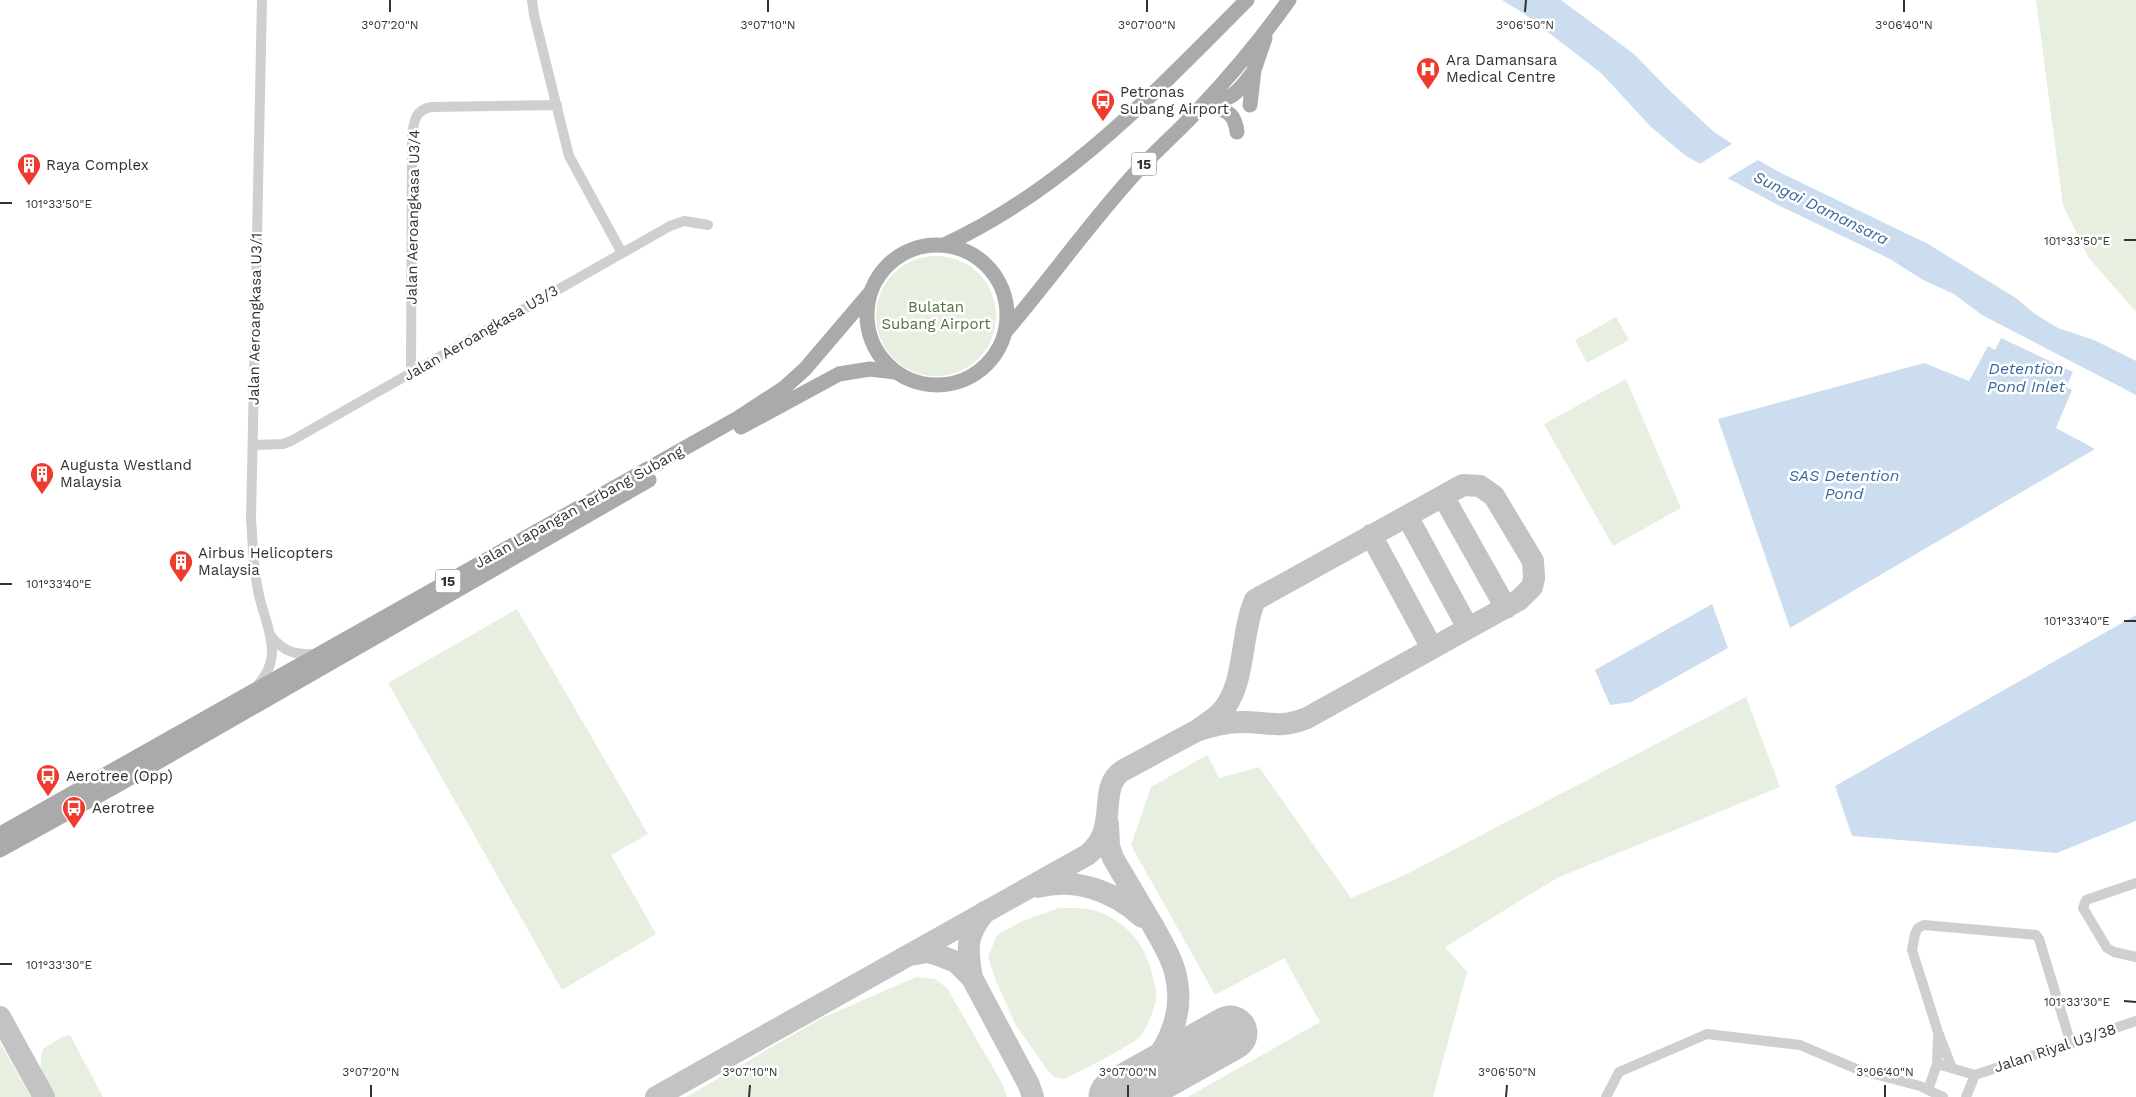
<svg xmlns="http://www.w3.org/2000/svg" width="2136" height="1097" viewBox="0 0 2136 1097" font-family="'Work Sans',sans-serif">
<rect width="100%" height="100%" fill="#fff"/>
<path fill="#e6efe0" d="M2036,0h100v312l-48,-55 -25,-52z
M876 316a60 60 0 1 1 120 0a60 60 0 1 1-120 0Z
M1616,317l13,23 -42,23 -12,-23z
M1626,379l55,129 -68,38 -69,-122z
M517,609l131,225 -37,21 45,79 -94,56 -174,-307z
M1746,697l34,90 -223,91 -112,69 22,25 -34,125h-245l132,-75 -36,-64 -69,37 -84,-150 20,-58 56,-32 12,23 40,-11 92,131 56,-24z
M1059,908c15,0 31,-1 45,6 29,13 44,37 50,68 1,4 3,10 2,15 -1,12 -8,28 -15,39 -5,7 -64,37 -76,43l-11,-2 -6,-6 -33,-47 -21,-48 -6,-19 9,-22 23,-13z
M916,977l19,2 12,9 56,97 4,12h-321l136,-79z
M70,1035l33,62h-51c-9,-18 -15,-28 -9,-48l21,-13z
M0,1043l31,54h-31z"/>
<path fill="#ccddef" d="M1502,0h59l73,54 34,35 46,43 35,23 30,17 149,72 88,54 19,16 23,14 36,12 42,21v34l-154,-80 -28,-21 -31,-14 -33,-21 -114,-55 -90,-48 -35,-29 -50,-54 -78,-60z
M2001,338l72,34 -7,15 6,3 -16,38 39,21 -305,179 -72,-209 206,-56 45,18 19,-35 7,4z
M1712,604l16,44 -97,54 -21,3 -15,-35z
M2136,615v206l-79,32 -205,-17 -17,-50z"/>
<path fill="#fff" d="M1735,142l26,16 -36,22 -27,-15z"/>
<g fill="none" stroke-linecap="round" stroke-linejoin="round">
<path stroke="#c3c3c3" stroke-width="22" d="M1443,496l63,112
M1407,516l61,112
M1371,535l61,113
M1108,824l1,22 4,12c13,22 26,44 39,66 8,15 19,31 23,48 13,49 -13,88 -49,119
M1038,887c37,-10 76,4 104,30
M910,955l17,-3 11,3 18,7 16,16 57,107 4,12
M972,978c-5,-28 -7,-43 13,-66
M0,1017l44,80
M656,1097l431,-242c34,-26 9,-66 35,-84l74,-40c15,-5 31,-9 46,-9 28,0 37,7 65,-4l212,-118 13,-13 2,-9 -1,-17 -39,-65 -14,-10 -17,-1 -208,115c-15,34 -9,86 -34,112 -6,7 -17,13 -25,19"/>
<path stroke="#c3c3c3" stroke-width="55" d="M1116,1097l114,-64"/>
<path stroke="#cfcfcf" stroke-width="10" d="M532,0l2,15 35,141 53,97
M411,373l1,-238c2,-14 3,-25 19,-28l126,-2
M253,445l30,-1 8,-3 379,-215 14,-5 24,4
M271,636c13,17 26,19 46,18
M258,685c8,-10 14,-20 14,-34 0,-19 -9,-37 -13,-56 -6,-25 -6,-51 -8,-76l11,-519
M2136,883l-50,17 -3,8 24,40 7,4 22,5
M1937,1064l1,-28
M1952,1068l-14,-36 -26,-82 3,-16 3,-6 6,-3 112,10 3,4 32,105
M1975,1075l161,-54
M1928,1090l9,-26 38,11 -9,22
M1606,1097l13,-25 88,-38 93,11 59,25 61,16 23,11"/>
<path stroke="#aaa" stroke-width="15" d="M1204,104c27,-3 34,-11 50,-33
M1250,105l4,-35 11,-32
M1215,107c15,5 20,9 22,25
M867 315a70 70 0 1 1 140 0a70 70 0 1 1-140 0Z
M944,245c119,-54 212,-154 303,-245
M1005,332c43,-50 81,-104 125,-153 22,-25 47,-46 69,-70 32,-34 63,-71 90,-109
M741,427l98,-53 31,-5 25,3
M0,834l738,-416 46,-30 21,-19 64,-75
M0,850l116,-64 533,-306"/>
</g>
<path fill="none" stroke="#323232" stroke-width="2" d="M390,12v-12M768,12v-12M1147,12v-12M1525,12l1,-12M1904,12v-12M0,203h12M2124,240h12M0,584h12M2124,621h12M0,964h12M2124,1001l12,1M371,1097v-12M749,1097l1,-12M1128,1097v-12M1506,1097l1,-12M1885,1097v-12"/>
<defs>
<g id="hospital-pin" transform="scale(1.25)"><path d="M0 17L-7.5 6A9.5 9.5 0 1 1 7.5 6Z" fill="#ef3a2e" stroke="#fff"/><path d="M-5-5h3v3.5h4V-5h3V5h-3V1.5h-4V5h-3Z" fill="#fff"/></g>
<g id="bus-pin" transform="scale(1.25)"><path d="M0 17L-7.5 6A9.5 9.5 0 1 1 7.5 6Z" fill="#ef3a2e" stroke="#fff"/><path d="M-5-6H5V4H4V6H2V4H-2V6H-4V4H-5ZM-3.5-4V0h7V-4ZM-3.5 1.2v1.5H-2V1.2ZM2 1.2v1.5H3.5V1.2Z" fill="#fff"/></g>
<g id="building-pin" transform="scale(1.25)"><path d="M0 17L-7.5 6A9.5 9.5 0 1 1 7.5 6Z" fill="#ef3a2e" stroke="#fff"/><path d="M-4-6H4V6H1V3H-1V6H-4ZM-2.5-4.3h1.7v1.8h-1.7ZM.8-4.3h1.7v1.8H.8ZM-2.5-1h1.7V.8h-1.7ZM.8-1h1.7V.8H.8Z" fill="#fff"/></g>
</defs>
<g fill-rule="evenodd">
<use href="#hospital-pin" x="1428" y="69"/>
<use href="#bus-pin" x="1103" y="101"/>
<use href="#building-pin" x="29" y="165"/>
<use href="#building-pin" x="42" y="474"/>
<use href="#building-pin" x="181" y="562"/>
<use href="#bus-pin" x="48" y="776"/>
<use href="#bus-pin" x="74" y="808"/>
</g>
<g text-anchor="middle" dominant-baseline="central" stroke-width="5" stroke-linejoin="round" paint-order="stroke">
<g fill="#fff" stroke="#707070" stroke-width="1">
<rect x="1131.5" y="152.5" width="25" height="23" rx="4"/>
<rect x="435.5" y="569.5" width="25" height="23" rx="4"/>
</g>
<g font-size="14" font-weight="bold" fill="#323232">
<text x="1144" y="164">15</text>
<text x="448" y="581">15</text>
</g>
<g font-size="15" fill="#323232" stroke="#fff" text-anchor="start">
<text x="1446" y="60">Ara Damansara<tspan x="1446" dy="17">Medical Centre</tspan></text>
<text x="1120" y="92">Petronas<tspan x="1120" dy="17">Subang Airport</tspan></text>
<text x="46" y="165">Raya Complex</text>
<text x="60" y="465">Augusta Westland<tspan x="60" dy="17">Malaysia</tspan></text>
<text x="198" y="553">Airbus Helicopters<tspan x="198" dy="17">Malaysia</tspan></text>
<text x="66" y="776">Aerotree (Opp)</text>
<text x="92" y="808">Aerotree</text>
</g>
<g font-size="15" fill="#323232" stroke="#fff">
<text transform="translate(413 217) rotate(-89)">Jalan Aeroangkasa U3/4</text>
<text transform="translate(255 319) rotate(-89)">Jalan Aeroangkasa U3/1</text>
<text transform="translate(481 333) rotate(-30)">Jalan Aeroangkasa U3/3</text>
<text transform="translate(579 507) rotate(-29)">Jalan Lapangan Terbang Subang</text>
<text transform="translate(2055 1048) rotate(-18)">Jalan Riyal U3/38</text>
</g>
<g font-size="15" fill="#4e723c" stroke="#fff">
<text x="936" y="307">Bulatan<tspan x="936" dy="17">Subang Airport</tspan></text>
</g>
<g font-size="16" font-style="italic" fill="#3a689b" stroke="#fff">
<text transform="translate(1821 208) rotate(26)">Sungai Damansara</text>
<text x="2026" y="368">Detention<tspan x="2026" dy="18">Pond Inlet</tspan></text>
<text x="1844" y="475">SAS Detention<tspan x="1844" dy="18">Pond</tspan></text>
</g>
</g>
<g font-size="12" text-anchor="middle" fill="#323232" stroke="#fff" stroke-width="5" stroke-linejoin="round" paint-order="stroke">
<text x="390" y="29">3°07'20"N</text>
<text x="768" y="29">3°07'10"N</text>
<text x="1147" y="29">3°07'00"N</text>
<text x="1525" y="29">3°06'50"N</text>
<text x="1904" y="29">3°06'40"N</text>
<text x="59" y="208">101°33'50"E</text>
<text x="2077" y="245">101°33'50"E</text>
<text x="59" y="588">101°33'40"E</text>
<text x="2077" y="625">101°33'40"E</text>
<text x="59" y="969">101°33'30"E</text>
<text x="2077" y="1006">101°33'30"E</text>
<text x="371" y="1076">3°07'20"N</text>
<text x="750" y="1076">3°07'10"N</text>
<text x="1128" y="1076">3°07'00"N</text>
<text x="1507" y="1076">3°06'50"N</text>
<text x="1885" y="1076">3°06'40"N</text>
</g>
</svg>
